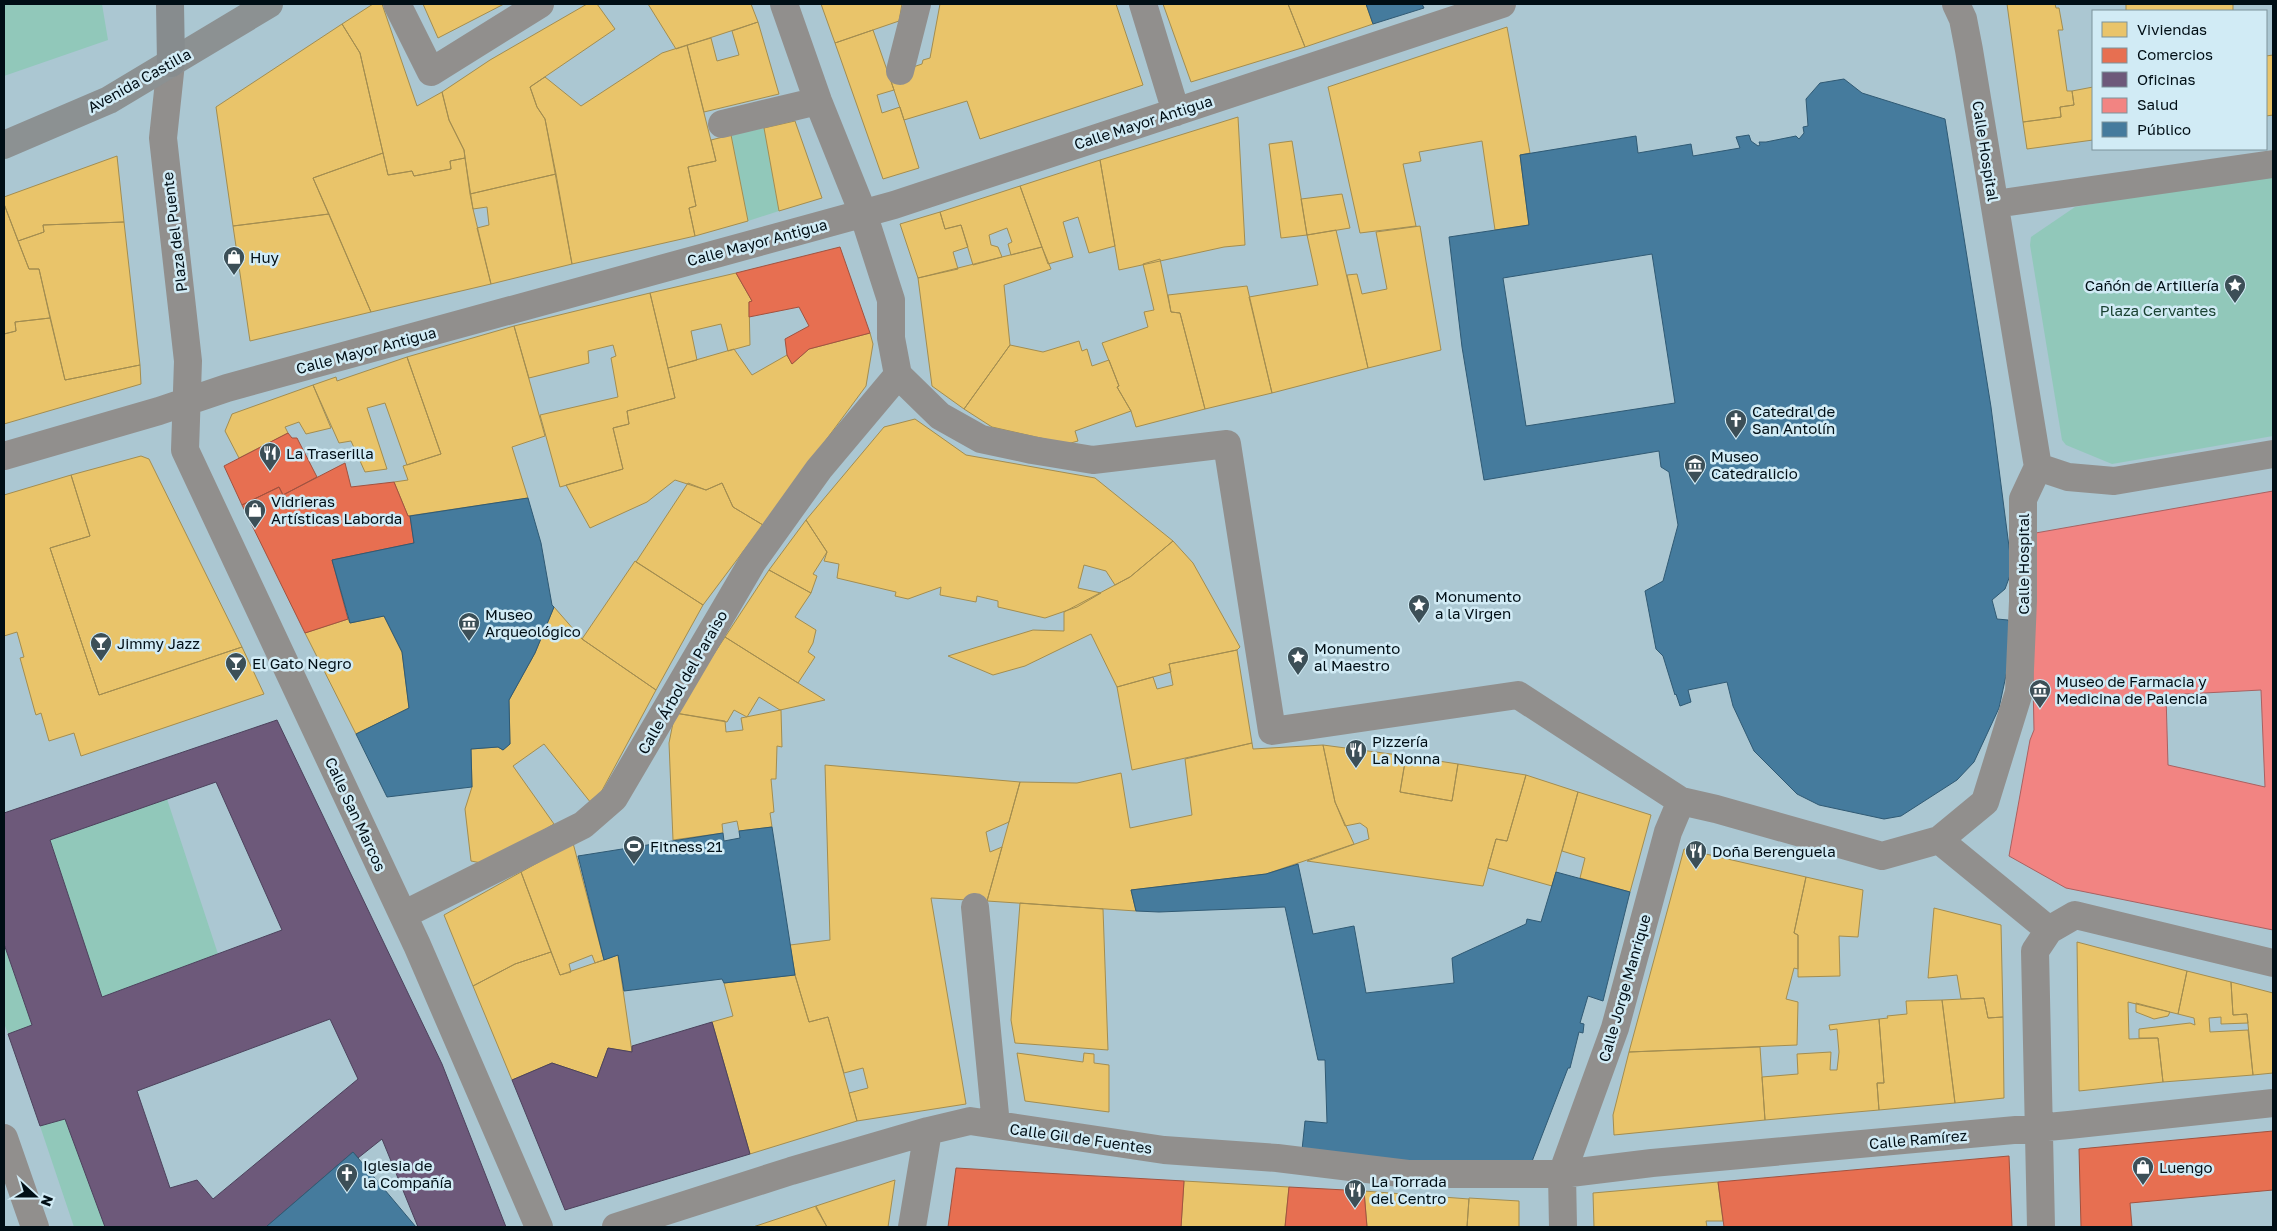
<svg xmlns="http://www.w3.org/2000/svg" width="2277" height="1231" viewBox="0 0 2277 1231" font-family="'Golos Text',sans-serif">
<rect width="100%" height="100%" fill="#abc7d2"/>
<path fill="#91c8ba" d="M4,4h98l6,36 -104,36z
M764,128l15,83 -31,10 -17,-86z
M2273,173v263l-161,28 -46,-19 -4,-5 -32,-195 1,-8 44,-30z
M167,799l51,155 -116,43 -52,-157z
M4,944l28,81 -24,9 -4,-11z
M65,1119l40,108h-31l-34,-101z"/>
<path fill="#e9c46a" stroke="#a38d50" d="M373,4h9l35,102 25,-14 7,28 15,30 1,8 -15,3 1,8 -37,7 -2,-5 -24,4 -28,-122 -18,-29z
M423,4h81l-66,34z
M587,4h10l18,25 -85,58 7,20 8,12 11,55 -86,20 -6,-44 -15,-30 -7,-28 48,-32z
M648,4h103l7,18 -82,27z
M821,4h81l-3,17 -64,22z
M940,4h176l27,81 -163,54 -13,-38 -63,19 -15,-45 33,-11 1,-4 7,-2z
M1163,4h125l17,43 -114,35z
M1288,4h78l7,20 -68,23z
M2007,4h48l1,4h3l4,22h-5l9,61h5l2,14 -14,2 1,10 -38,5z
M2126,4h107v7h-107z
M758,22l21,72 -75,18 -17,-67 24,-7 6,23 22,-6 -7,-24z
M342,24l18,29 23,100 -70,25 16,36 -96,12 -17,-119z
M1507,27l23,126 -10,2 9,70 -34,5 -13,-89 -63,11 2,9 -18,3 13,62 -56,7 -32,-146z
M873,30l21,60 -17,5 5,18 18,-6 19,61 -36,11 -48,-136z
M687,45l29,116 -28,6 8,39 -7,2 6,28 -123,28 -27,-145 -8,-12 -7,-20 15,-10 36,29 81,-53z
M2273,55v60l-7,1v-60z
M2093,87v53l-66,9 -4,-27 38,-5 -1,-10 14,-2 -2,-14z
M1238,117l7,128 -21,2 -105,23 -19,-110z
M795,121l27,77 -43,13 -15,-83z
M731,135l17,86 -53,15 -6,-28 7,-2 -8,-39 28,-6 -5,-21z
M1292,141l15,94 -26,3 -12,-94z
M383,153l5,22 24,-4 2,5 37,-7 -1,-8 15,-3 8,51 18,75 -120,28 -58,-134z
M117,156l7,66 -81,3 1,7 -26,9 -14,-37v-7z
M1100,160l15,86 -26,7 -11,-36 -15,5 10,35 -25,7 -28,-78z
M556,174l16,90 -81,20 -14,-56 12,-3 -2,-18 -14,2 -3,-15z
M1020,186l22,61 -31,8 -3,-11 4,-2 -5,-14 -18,7 2,10 7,2 4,10 -29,8 -12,-40 -16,4 -5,-17z
M1342,194l8,34 -43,7 -6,-36z
M4,204l25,65h10l11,49 -35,4 1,9 -12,3z
M940,212l5,17 16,-4 7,22 -15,5 5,17 -40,9 -18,-54z
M329,214l42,98 -121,29 -17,-115z
M124,222l16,143 -75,15 -26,-111h-10l-11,-28 26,-9 -1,-7z
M1420,226l21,124 -73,18 -21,-93 10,-1 5,20 25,-5 -11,-57z
M1336,230l32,138 -96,25 -23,-96 69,-12 -11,-50z
M1042,247l9,22 -47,16 6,60 -46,64 -32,-23 -14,-108z
M1160,259l11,53 9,1 25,96 -69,18 -5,-16 -14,-24 2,-1 -17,-43 46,-16 -4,-15 10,-2 -11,-46z
M736,273l16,28 -3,1 1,43 -22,6 -7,-27 -30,7 6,29 -29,8 -18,-75z
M1247,286l25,107 -67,16 -25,-96 -9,-1 -3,-17z
M650,293l25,105 -48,13 2,13 -16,4 10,41 -63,18 -20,-72 78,-18 -7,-39 5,-2 -3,-11 -25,6 1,12 -60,15 -15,-52z
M50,318l15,62 75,-15 1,19 -137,40v-90l12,-3 -1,-9z
M514,326l31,110 -33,11 16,51 -120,18 -14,-34 14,-2 -5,-14 38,-12 -34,-97z
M870,333l3,11 -7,42 -103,139 -30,-18 -11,-24 -16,7 -31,-10 -28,22 -57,26 -24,-43 57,-16 -10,-41 16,-4 -2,-13 48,-13 -7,-30 66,-19 18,26 35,-20 5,9 17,-15z
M1079,341l3,10 5,-2 5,17 17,-6 10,26 -2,1 14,24 -56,20 3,10 -11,3 -75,-17 -28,-18 46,-64 33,7z
M407,357l34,97 -34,11 -22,-62 -18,5 20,61 -22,3 -14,-31 -12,2 -26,-58 23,-8 1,4z
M313,385l18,43 -25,6 -7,-12 -14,5 3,6 -49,25 -14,-27 7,-17z
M915,419l51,36 129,23 78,63 -43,36 -15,8 -9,-14 -22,-6 -6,23 23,5 -24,14 -32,11 -47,-11v-6l-21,-5 -1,6 -36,-7 1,-8 -33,12 -13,-3 1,-4 -59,-14 2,-14 -15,-3 3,-9 -21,-32 78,-93z
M141,456l8,3 93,188 -143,48 -49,-147 40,-12 -19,-61z
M71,475l19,61 -40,12 49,147 143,-48 22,47 -183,62 -7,-23 -25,8 -8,-28 -5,2 -1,-3 -15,-54 4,-1 -7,-25 -13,4v-141z
M688,483l18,7 16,-7 11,24 30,18 -60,80 -67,-43z
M806,520l21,32 -14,22 4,2 -6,17 -42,-23z
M1173,541l20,22 47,84 -3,3 -68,14 2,8 -54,15 -26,-53 -66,32 -32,9 -45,-19 85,-26 31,1v-19l66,-35z
M635,561l68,44 -47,85 -74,-51z
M769,570l42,23 -16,24 21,13 -3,13 -5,9 7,5 -17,26 -73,-46z
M554,607l28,32 74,51 -58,108 -7,5 -47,-59 -31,22 41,58 -67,40 -16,-3 -6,-52 7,-22 -1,-38 27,-2 5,3 7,-6 -1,-44 26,-47z
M384,616l18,36 7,56 -53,26 -51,-101 43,-14 2,4z
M725,637l73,46 27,17 -45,10 -21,-13 -12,20 -13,-7 -7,12 -52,-9z
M1237,650l15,93 -120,27 -15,-83 36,-10 4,12 16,-4 -4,-21z
M781,710l1,37 -5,-1 -1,33h-5l3,33 -4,1 2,14 -33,4 -2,-10 -15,3 1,9 -50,7 -4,-97 6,-30 50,8 1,11 17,-2 -2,-12z
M1252,743l1,6 70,-4 12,57 19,42 -88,30 -135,16 5,21 -149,-10 33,-119 57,1 44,-10 9,55 62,-13 -7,-56z
M1323,745l83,11 -6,36 52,9 6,-37 68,11 -19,66 -11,-2 -13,47 -176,-25 62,-22 -2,-11 -7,-5 -15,3 -10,-24z
M1406,756l52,8 -6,37 -52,-9z
M825,765l195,17 -11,40 -23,10 4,20 12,-5 -15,54 -56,-3 35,206 -109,17 -8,-28 19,-5 -5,-20 -19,5 -16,-56 -19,5 -14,-47 -5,-30 40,-5z
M1526,775l52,17 -26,94 -64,-18 8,-29 11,2z
M1578,792l73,23 -21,77 -50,-14 5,-20 -23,-7z
M573,843l31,117 -9,3 -3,-8 -23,9 2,8 -11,3 -39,-103z
M1684,849l122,28 -12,56 4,2v34l-4,-1 -8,31 12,3 -1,43 -168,7z
M521,872l30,80 -36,12 -42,22 -29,-71z
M1806,877l57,13 -5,47 -19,-1 1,40 -42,1v-42l-4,-2z
M1020,903l83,6 5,141 -93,-7 -4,-23z
M1934,908l67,17 2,92 -15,1 -4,-20 -23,1 -4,-24 -29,3z
M2077,942l110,29 -9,43 -50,-12 1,37 29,-1 5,44 -84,9z
M551,952l9,23 58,-20 14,97 -24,-4 -11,30 -45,-15 -40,17 -39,-94 42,-22z
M2187,971l44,11 2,33 14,-1 1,9 -27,1v-7l-12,1 1,14 38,-2 5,45 -90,7 -5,-44h-19v-9l51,-6 5,2 -1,-7 -16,-4z
M795,975l14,47 19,-5 29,104 -107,33 -38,-132 21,-6 -9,-33z
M2231,982l42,11v80l-20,2 -6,-61 -14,1z
M1984,998l4,20 15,-1 1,81 -49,5 -13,-103z
M1942,1000l13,103 -76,7 -2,-27h7l-5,-64 9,-1 -1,-2 20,-2 -1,-13z
M2136,1003l34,9 -2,4 -14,3 -18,-7z
M1879,1019l5,64h-7l2,27 -114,10 -3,-43 36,-3 -1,-20 34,-2 -1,18h7l2,-18 -2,-23 -7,1 -1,-5z
M1760,1047l5,73 -151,15 -1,-20 16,-63z
M1017,1053l66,9 1,-9 10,1v9l15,2v47l-84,-11z
M895,1180l-7,47h-61l-11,-19v-2z
M1184,1181l105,6 -4,40h-104z
M1718,1182l5,39h-17l1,6h-113l-1,-34z
M1364,1191l105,8 -2,28h-100z
M1469,1198l50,3v26h-52z
M816,1206l11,21h-74z"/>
<path fill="#e76f51" stroke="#a2523f" d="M840,247l30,86 -61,16 -17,15 -5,-9 -2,-16 24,-13 -10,-19 -50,10v-15l3,-1 -16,-28z
M288,433l4,5h5l20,39 -34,18 -4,-8 -37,18 -18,-39z
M345,463l6,24 43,-5 14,34h2l4,27 -82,17 16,59 -43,14 -63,-128 37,-18 4,8z
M2273,1131v59l-143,13 2,24h-51l-2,-78z
M2009,1156l3,71h-288l-6,-45z
M956,1168l228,13 -3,46h-233z
M1289,1187l75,4 3,36h-82z"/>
<path fill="#6d597a" stroke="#4c425c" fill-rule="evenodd" d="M277,720l165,344 64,163h-88l-36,-88 -24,19 -5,-6 -87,75h-161l-40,-108 -25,7 -32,-92 24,-9 -28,-81v-131zM216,782l66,148 -180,67 -52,-157zM330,1019l28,60 -145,120 -16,-19 -27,8 -33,-97z
M712,1022l38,132 -185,56 -53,-130 40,-17 45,15 11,-30 24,4v-6z"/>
<path fill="#f28482" stroke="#a96161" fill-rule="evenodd" d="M2273,491v439l-207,-42 -57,-32 21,-116 4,-10 -4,-196zM2261,690l4,97 -97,-22 -2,-70z"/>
<path fill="#457b9d" stroke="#305a74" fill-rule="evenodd" d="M1366,4h56l2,4 -51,16z
M1844,79l18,14 83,26 46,288 21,163 -7,19 -13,11 5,19 11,1 3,9 -1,28 -11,51 -25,54 -17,18 -56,36 -17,3 -65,-14 -22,-11 -43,-43 -21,-45 -6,-24 -39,8 3,12 -11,4 -4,-12 -1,1 -12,-39 -7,-7 -11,-58 18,-10 15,-56 -9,-53 -8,-5 -2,-16 -175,29 -22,-133 -13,-110 80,-12 -9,-70 116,-19 2,17 53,-9 2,12 47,-8 -4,-11 13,-2 2,6 7,5 2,-1 -1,-3h7l30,-6 3,3 5,-6 -1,-6 5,-1 -2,-27 14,-16zM1652,254l23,149 -149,23 -23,-148z
M528,498l13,45 11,62 2,2 -19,46 -26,47 1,44 -7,6 -5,-3 -27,2 1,38 -85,10 -31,-63 53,-26 -7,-56 -18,-36 -34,7 -18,-63 82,-17 -4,-27z
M772,827l23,148 -71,8 -2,-4 -98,12 -6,-36 -14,5 -26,-104 145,-23 1,8 16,-3 -1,-7z
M1298,864l15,70 41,-8 12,67 88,-10 -2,-25 74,-34 1,-5 14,3 15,-50 74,20 -27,109 -15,-5 -8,27 4,1 -1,9 -4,-1 -9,36h-2l-37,96 -85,1 -144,-15 3,-29 22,2 -2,-63h-7l-33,-153 -126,5 -23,-1 -5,-21 135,-16z
M353,1152l63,75h-150z"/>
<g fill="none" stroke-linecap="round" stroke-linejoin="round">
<path stroke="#918f8d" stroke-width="28" d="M397,4l34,68 109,-68
M784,4l34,97 45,112 28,87v38l7,37 42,41 41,23 51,11 61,10 134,-16 45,287 246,-36 163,106 35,8 166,47 57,-16 46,-38 34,-110 4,-91v-102l15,-32 -69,-417 -6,-31 -7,-15
M1143,4l33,108
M171,63l-8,75 25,223 -3,89 232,495 122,282
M900,71l17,-67
M722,124l96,-23
M1995,204l278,-40
M4,456l155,-45 68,-23 667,-183 608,-201
M2038,467l30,10 46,4 159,-27
M1939,840l110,90
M975,907l21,218
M403,915l180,-90 31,-27 139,-237 66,-92 79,-94
M4,1138l31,89
M616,1227l175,-56 137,-40 42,-10 194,29 113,8 131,16h154l90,-11 417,-38 204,-22
M912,1227l16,-96
M1563,1227l-1,-53 53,-146 53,-196 13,-31
M2041,1227l-6,-276 14,-21 26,-15 198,48"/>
<path stroke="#8c9192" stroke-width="28" d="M4,145l105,-45 160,-96"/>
<path stroke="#878c8e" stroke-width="28" d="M170,4l1,59"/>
</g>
<defs>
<g id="shop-pin" transform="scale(1.125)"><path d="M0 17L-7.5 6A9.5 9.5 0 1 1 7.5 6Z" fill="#3c4f57" stroke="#d1ebf5"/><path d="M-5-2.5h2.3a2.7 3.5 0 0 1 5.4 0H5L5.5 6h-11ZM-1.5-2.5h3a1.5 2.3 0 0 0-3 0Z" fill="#fff"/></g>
<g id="sight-pin" transform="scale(1.125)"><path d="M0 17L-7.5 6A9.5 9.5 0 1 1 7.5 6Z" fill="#3c4f57" stroke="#d1ebf5"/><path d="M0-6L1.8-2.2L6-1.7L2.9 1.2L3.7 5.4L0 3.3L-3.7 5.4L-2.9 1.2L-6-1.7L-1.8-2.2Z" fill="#fff"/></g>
<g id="church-pin" transform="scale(1.125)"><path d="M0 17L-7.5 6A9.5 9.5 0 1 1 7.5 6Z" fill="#3c4f57" stroke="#d1ebf5"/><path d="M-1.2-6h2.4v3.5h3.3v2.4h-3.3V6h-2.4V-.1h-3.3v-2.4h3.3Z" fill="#fff"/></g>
<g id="restaurant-pin" transform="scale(1.125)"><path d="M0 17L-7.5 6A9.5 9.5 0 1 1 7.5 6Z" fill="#3c4f57" stroke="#d1ebf5"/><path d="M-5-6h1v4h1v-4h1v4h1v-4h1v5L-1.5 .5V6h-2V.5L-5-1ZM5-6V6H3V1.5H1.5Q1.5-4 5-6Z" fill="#fff"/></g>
<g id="museum-pin" transform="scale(1.125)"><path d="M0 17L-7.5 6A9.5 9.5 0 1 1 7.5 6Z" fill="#3c4f57" stroke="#d1ebf5"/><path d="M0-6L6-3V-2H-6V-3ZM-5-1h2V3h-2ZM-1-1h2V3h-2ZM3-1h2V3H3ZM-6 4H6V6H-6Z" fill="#fff"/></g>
<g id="bar-pin" transform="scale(1.125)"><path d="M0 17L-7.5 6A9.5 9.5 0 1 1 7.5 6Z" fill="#3c4f57" stroke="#d1ebf5"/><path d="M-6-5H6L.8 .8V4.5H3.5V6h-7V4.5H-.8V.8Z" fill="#fff"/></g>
<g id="stadium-pin" transform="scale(1.125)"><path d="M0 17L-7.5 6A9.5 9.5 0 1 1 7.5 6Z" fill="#3c4f57" stroke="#d1ebf5"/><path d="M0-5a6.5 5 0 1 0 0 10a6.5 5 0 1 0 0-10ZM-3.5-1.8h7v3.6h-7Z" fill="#fff"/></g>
</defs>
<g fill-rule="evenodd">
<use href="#shop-pin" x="234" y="257"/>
<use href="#sight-pin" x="2235" y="285"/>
<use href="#church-pin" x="1736" y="420"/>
<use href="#restaurant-pin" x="270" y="453"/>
<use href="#museum-pin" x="1695" y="465"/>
<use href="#shop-pin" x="255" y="510"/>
<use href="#sight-pin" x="1419" y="605"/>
<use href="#museum-pin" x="469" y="623"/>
<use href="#bar-pin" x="101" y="643"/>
<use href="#sight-pin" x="1298" y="657"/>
<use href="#bar-pin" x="236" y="663"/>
<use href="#museum-pin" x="2040" y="690"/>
<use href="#restaurant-pin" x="1356" y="750"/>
<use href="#stadium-pin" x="634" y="846"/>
<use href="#restaurant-pin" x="1696" y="851"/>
<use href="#shop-pin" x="2143" y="1167"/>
<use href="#church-pin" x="347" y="1174"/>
<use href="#restaurant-pin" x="1355" y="1190"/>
</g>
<g text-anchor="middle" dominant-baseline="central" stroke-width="5" stroke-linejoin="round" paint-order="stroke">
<g font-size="15" fill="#000e15" stroke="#d1ebf5">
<text transform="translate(139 80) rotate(-29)">Avenida Castilla</text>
<text transform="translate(1143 122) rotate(-18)">Calle Mayor Antigua</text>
<text transform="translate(1986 151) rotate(81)">Calle Hospital</text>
<text transform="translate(174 232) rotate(-97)">Plaza del Puente</text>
<text transform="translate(757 242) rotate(-15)">Calle Mayor Antigua</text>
<text transform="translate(366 350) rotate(-15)">Calle Mayor Antigua</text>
<text transform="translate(2023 564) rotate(-90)">Calle Hospital</text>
<text transform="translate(682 682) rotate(-60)">Calle Árbol del Paraiso</text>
<text transform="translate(356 814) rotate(65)">Calle San Marcos</text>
<text transform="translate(1624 988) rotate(-74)">Calle Jorge Manrique</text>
<text transform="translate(1081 1138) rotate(8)">Calle Gil de Fuentes</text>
<text transform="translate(1918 1139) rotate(-5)">Calle Ramírez</text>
</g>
<g font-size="15" fill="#000e15" stroke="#d1ebf5" text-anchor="start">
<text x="250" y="257">Huy</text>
<text x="2219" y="285" text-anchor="end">Cañón de Artillería</text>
<text x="1752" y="411">Catedral de<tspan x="1752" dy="17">San Antolín</tspan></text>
<text x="286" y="453">La Traserilla</text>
<text x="1711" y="456">Museo<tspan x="1711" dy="17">Catedralicio</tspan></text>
<text x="271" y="501">Vidrieras<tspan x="271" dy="17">Artísticas Laborda</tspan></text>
<text x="1435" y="596">Monumento<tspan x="1435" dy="17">a la Virgen</tspan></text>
<text x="485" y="614">Museo<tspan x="485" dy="17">Arqueológico</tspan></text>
<text x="117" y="643">Jimmy Jazz</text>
<text x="1314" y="648">Monumento<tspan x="1314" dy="17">al Maestro</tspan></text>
<text x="252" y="663">El Gato Negro</text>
<text x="2056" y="681">Museo de Farmacia y<tspan x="2056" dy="17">Medicina de Palencia</tspan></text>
<text x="1372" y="741">Pizzería<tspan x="1372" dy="17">La Nonna</tspan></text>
<text x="650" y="846">Fitness 21</text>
<text x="1712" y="851">Doña Berenguela</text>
<text x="363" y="1165">Iglesia de<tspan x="363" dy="17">la Compañía</tspan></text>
<text x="2159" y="1167">Luengo</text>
<text x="1371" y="1181">La Torrada<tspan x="1371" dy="17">del Centro</tspan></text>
</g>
<g font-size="15" fill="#1a4232" stroke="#d1ebf5">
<text x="2158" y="310">Plaza Cervantes</text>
</g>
</g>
<rect width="2277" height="1231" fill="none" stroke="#000e15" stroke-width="10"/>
<rect x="2092" y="10" width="175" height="140" fill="#d1ebf5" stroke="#7d939b"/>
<rect x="2102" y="22" width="25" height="15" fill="#e9c46a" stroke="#7d939b"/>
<text x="2137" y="35" font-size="15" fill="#000e15">Viviendas</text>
<rect x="2102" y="48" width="25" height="15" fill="#e76f51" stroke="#7d939b"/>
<text x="2137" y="60" font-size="15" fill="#000e15">Comercios</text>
<rect x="2102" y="72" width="25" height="15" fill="#6d597a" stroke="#7d939b"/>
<text x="2137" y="85" font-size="15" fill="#000e15">Oficinas</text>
<rect x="2102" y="98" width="25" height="15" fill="#f28482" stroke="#7d939b"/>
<text x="2137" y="110" font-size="15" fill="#000e15">Salud</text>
<rect x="2102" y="122" width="25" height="15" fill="#457b9d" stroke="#7d939b"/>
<text x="2137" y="135" font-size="15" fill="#000e15">Público</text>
<g transform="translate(35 1196) rotate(111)" stroke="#d1ebf5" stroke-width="4" paint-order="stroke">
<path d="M0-4L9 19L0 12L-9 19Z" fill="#000e15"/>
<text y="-8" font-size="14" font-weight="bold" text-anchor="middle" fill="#000e15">N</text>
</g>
</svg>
